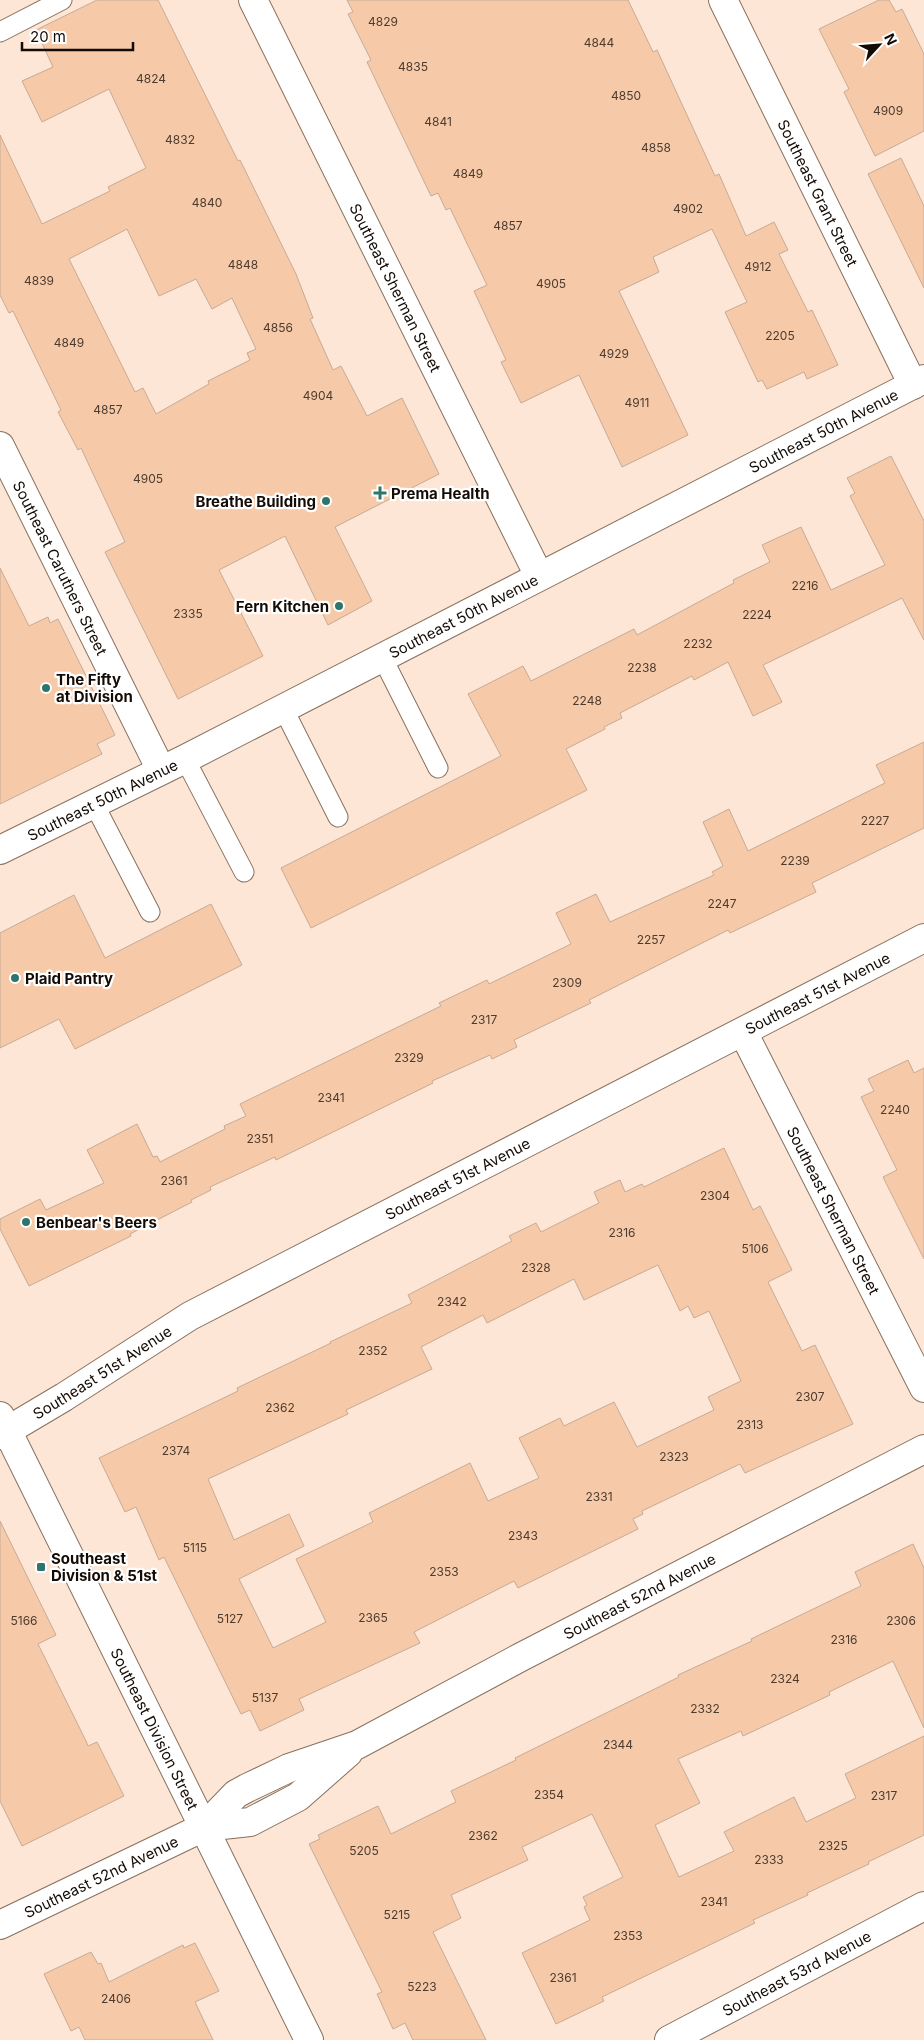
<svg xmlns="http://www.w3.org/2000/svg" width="924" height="2040" viewBox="0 0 924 2040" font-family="Inter,sans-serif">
<rect width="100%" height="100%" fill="#fde6d5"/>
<path fill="#f6caa9" stroke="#c6aa96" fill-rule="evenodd" d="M97,0h61l80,161 2,-1 56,114 17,44 -3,1 23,51 8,-4 26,50 35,-18 37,76 -104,53 37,74 -44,24 -43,-89 -66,34 44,86 -85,43 -73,-147 20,-10 -44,-94 -3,2 -20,-38 3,-2 -48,-99 -4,2 -9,-18v-160l42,89 68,-33 -2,-4 38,-19 -37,-79 -67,33 -20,-41 31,-14 -17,-37zM127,229l32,67 37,-17 16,30 20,-11 24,51 -9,4 3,7 -42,21 1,3 -53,30 -13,-26 -8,4 -66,-133z
M347,0h281l25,52 4,-2 58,126 4,-2 27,62 28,-14 14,28 -9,4 29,58 4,-2 26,55 -31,14 -3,-7 -37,17 -5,-9 -4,2 -33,-70 22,-10 -35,-73 -59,28 6,15 -40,19 69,144 -66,32 -43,-92 -58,28 -20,-41 5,-2 -32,-69 13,-6 -37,-77 -4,2 -8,-17 -7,3 -64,-134 4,-2 -23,-46 5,-2z
M879,0h10l7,12 6,-3 22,45v77l-49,25 -31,-64 5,-3 -30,-60z
M901,158l23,48v82l-56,-114z
M891,456l33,65v119l-22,-42 -139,67 19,37 -29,14 -25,-54 -34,18 -2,-4 -72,37 2,5 -18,9 1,2 -39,20 21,41 -276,138 -30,-60 220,-112 -33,-62 55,-28 8,15 103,-52 3,6 97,-52 -1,-3 37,-18 -8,-17 39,-18 30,63 54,-25 -35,-69 5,-3 -8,-15z
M0,568l29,58 19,-9 2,6 8,-4 57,116 -18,9 5,10 -102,50z
M924,742v86l-112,55 4,9 -86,41 -2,-3 -139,70 2,3 -77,37 3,7 -25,12 -2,-4 -58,26 1,2 -157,77 -1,-3 -65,30 1,3 -20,10 1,2 -62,32 1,2 -102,50 -29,-57v-10l40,-20 6,11 58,-27 -17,-33 50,-26 16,33 4,-1 3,6 65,-33 -1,-3 22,-10 -6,-12 201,-98 -2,-3 48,-23 2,4 82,-40 -15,-31 40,-19 14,28 104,-47 -2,-3 11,-6 -20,-44 26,-13 19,42 137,-68 -9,-18z
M74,895l31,63 106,-54 31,61 -167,84 -16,-30 -59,29v-115z
M908,1060l6,13 10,-5v191l-41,-82 14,-7 -36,-73 13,-6 -6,-12z
M724,1148l29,62 7,-4 32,64 -24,12 34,69 13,-6 38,79 -108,49 -5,-9 -98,47 1,3 -10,5 5,10 -120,59 -4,-7 -100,51 6,11 -121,56 5,11 -44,21 -10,-21 -9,4 -77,-157 -5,3 -23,-53 -11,5 -26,-54 139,-67 -1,-3 94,-45 -1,-1 82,-39 -4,-8 104,-54 -3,-5 27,-13 5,9 58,-29 -5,-11 26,-12 5,12 17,-8 2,3zM658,1265l22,46 8,-5 6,12 15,-7 32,70 -33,16 6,13 -77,37 -23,-45 -50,24 -4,-8 -41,20 20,40 -51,23 -18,-38 -101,50 4,9 -77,37 30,63 -53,26 -34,-69 65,-33 -15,-32 -55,26 -26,-61 140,-65 -2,-4 86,-41 -11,-22 62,-32 4,8 87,-44 10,21z
M0,1521l56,114 -18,9 48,97 2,5 9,-4 27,54 -102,50 -22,-45z
M913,1544l11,24v160l-31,-67 -64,31 1,3 -87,41 -2,-5 -63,28 22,44 -45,22 24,52 55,-26 -10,-19 70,-35 12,25 50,-24 -11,-24 79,-38v99l-56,27 1,2 -62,29 1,2 -55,25 2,3 -153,74 2,4 -48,23 -34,-71 68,-33 -6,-13 3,-2 -4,-8 40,-20 -31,-63 -70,33 6,13 -77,35 10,23 -28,14 53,108h-73l-8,-17 -12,6 -16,-35 5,-2 -73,-148 11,-5 -2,-4 60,-29 13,28 65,-32 -5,-11 65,-31 -1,-2 164,-81 -1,-2 74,-34 -1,-2 110,-53 -6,-14z
M195,1943l24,48 -24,11 18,38h-128l-6,-13 -8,4 -27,-57 47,-22 7,12 3,-1 8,19 74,-37 1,3z"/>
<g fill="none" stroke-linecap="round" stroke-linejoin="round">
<g stroke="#89705d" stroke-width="21">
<path id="lane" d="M0,32l62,-32
M382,657l56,111
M283,708l55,109
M185,759l59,113
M94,804l56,108"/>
</g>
<g stroke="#89705d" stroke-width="30">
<g id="street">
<path id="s1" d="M253,0l286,576"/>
<path id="s2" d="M723,0l190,385"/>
<path id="s3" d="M0,446l161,324"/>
<path id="s4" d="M743,1032l181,356"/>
<path id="s5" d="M0,1435l64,-38 126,-81 734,-378"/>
<path id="s6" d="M204,1827l32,-33 11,-6 42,-20 68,-23 164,-88 403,-208"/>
<path d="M204,1827l46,-5 48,-25 50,-44"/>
<path id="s7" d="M669,2040l255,-134"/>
</g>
</g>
<g stroke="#89705d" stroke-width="30">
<g id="secondary">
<path id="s8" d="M0,850l185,-91 739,-380"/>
<path id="s9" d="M0,1416l309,624"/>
<path id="s10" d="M0,1925l204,-98"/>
</g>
</g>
<use href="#lane" stroke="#fff" stroke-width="19"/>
<use href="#street" stroke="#fff" stroke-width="28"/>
<use href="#secondary" stroke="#fff" stroke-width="28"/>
</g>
<g fill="#2f756b" stroke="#fff" stroke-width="2">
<path d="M377.5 485.5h5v5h5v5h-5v5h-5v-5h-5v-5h5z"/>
<circle cx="326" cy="501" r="5"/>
<circle cx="339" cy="606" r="5"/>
<circle cx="46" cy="688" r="5"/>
<circle cx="15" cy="978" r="5"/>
<circle cx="26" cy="1222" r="5"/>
<rect x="36" y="1562" width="10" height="10" rx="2.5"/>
</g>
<g text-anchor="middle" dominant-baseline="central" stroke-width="4.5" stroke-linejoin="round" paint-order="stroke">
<g font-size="12" fill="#4d3b2e">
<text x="383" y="21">4829</text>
<text x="599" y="42">4844</text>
<text x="413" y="66">4835</text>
<text x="151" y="78">4824</text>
<text x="626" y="95">4850</text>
<text x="888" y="110">4909</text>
<text x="438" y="121">4841</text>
<text x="180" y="139">4832</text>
<text x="656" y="147">4858</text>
<text x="468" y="173">4849</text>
<text x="207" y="202">4840</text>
<text x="688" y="208">4902</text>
<text x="508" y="225">4857</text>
<text x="243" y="264">4848</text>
<text x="758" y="266">4912</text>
<text x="39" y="280">4839</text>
<text x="551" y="283">4905</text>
<text x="278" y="327">4856</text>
<text x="780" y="335">2205</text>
<text x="69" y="342">4849</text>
<text x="614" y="353">4929</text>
<text x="318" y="395">4904</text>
<text x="637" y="402">4911</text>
<text x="108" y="409">4857</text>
<text x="148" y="478">4905</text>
<text x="805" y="585">2216</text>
<text x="188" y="613">2335</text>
<text x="757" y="614">2224</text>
<text x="698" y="643">2232</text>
<text x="642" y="667">2238</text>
<text x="587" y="700">2248</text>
<text x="875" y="820">2227</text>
<text x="795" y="860">2239</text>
<text x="722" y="903">2247</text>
<text x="651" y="939">2257</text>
<text x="567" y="982">2309</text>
<text x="484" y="1019">2317</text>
<text x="409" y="1057">2329</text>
<text x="331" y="1097">2341</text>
<text x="895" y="1109">2240</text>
<text x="260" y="1138">2351</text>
<text x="174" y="1180">2361</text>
<text x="715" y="1195">2304</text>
<text x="622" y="1232">2316</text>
<text x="755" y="1248">5106</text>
<text x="536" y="1267">2328</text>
<text x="452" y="1301">2342</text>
<text x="373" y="1350">2352</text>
<text x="810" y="1396">2307</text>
<text x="280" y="1407">2362</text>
<text x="750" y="1424">2313</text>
<text x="176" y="1450">2374</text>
<text x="674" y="1456">2323</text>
<text x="599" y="1496">2331</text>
<text x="523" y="1535">2343</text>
<text x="195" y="1547">5115</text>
<text x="444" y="1571">2353</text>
<text x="373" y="1617">2365</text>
<text x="230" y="1618">5127</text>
<text x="24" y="1620">5166</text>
<text x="901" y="1620">2306</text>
<text x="844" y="1639">2316</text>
<text x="785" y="1678">2324</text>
<text x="265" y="1697">5137</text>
<text x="705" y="1708">2332</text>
<text x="618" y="1744">2344</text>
<text x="549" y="1794">2354</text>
<text x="884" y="1795">2317</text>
<text x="483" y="1835">2362</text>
<text x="833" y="1845">2325</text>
<text x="364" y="1850">5205</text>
<text x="769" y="1859">2333</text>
<text x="714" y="1901">2341</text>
<text x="397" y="1914">5215</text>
<text x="628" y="1935">2353</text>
<text x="563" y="1977">2361</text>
<text x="422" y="1986">5223</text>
<text x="116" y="1998">2406</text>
</g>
<g font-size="15" fill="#150b05" stroke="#fff">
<text stroke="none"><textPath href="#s2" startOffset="215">Southeast Grant Street</textPath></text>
<text stroke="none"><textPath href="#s1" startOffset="321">Southeast Sherman Street</textPath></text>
<text stroke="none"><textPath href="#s8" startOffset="924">Southeast 50th Avenue</textPath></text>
<text stroke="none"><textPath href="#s3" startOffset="136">Southeast Caruthers Street</textPath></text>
<text stroke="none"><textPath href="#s8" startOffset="519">Southeast 50th Avenue</textPath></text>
<text stroke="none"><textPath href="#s8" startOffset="114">Southeast 50th Avenue</textPath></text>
<text stroke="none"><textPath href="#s5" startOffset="930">Southeast 51st Avenue</textPath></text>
<text stroke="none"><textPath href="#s5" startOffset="525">Southeast 51st Avenue</textPath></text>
<text stroke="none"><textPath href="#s4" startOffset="200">Southeast Sherman Street</textPath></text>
<text stroke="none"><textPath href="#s5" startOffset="120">Southeast 51st Avenue</textPath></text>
<text stroke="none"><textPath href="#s6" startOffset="496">Southeast 52nd Avenue</textPath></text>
<text stroke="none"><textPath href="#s9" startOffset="349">Southeast Division Street</textPath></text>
<text stroke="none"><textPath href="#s10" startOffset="112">Southeast 52nd Avenue</textPath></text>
<text stroke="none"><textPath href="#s7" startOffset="144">Southeast 53rd Avenue</textPath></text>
</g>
<g font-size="15" font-weight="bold" fill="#150b05" stroke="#fff" text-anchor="start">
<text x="391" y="493">Prema Health</text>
<text x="316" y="501" text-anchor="end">Breathe Building</text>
<text x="329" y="606" text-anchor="end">Fern Kitchen</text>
<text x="56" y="679">The Fifty<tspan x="56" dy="17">at Division</tspan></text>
<text x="25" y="978">Plaid Pantry</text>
<text x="36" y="1222">Benbear's Beers</text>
<text x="51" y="1558">Southeast<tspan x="51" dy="17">Division &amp; 51st</tspan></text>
</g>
</g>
<g transform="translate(879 45) rotate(64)" stroke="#ffffff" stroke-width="4" paint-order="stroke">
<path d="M0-4L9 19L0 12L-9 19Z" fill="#150b05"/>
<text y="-8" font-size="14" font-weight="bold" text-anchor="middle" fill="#150b05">N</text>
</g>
<path d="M22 42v8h111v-8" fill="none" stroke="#150b05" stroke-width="2.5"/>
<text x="30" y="42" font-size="15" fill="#150b05" stroke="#ffffff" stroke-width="4" paint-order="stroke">20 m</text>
</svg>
